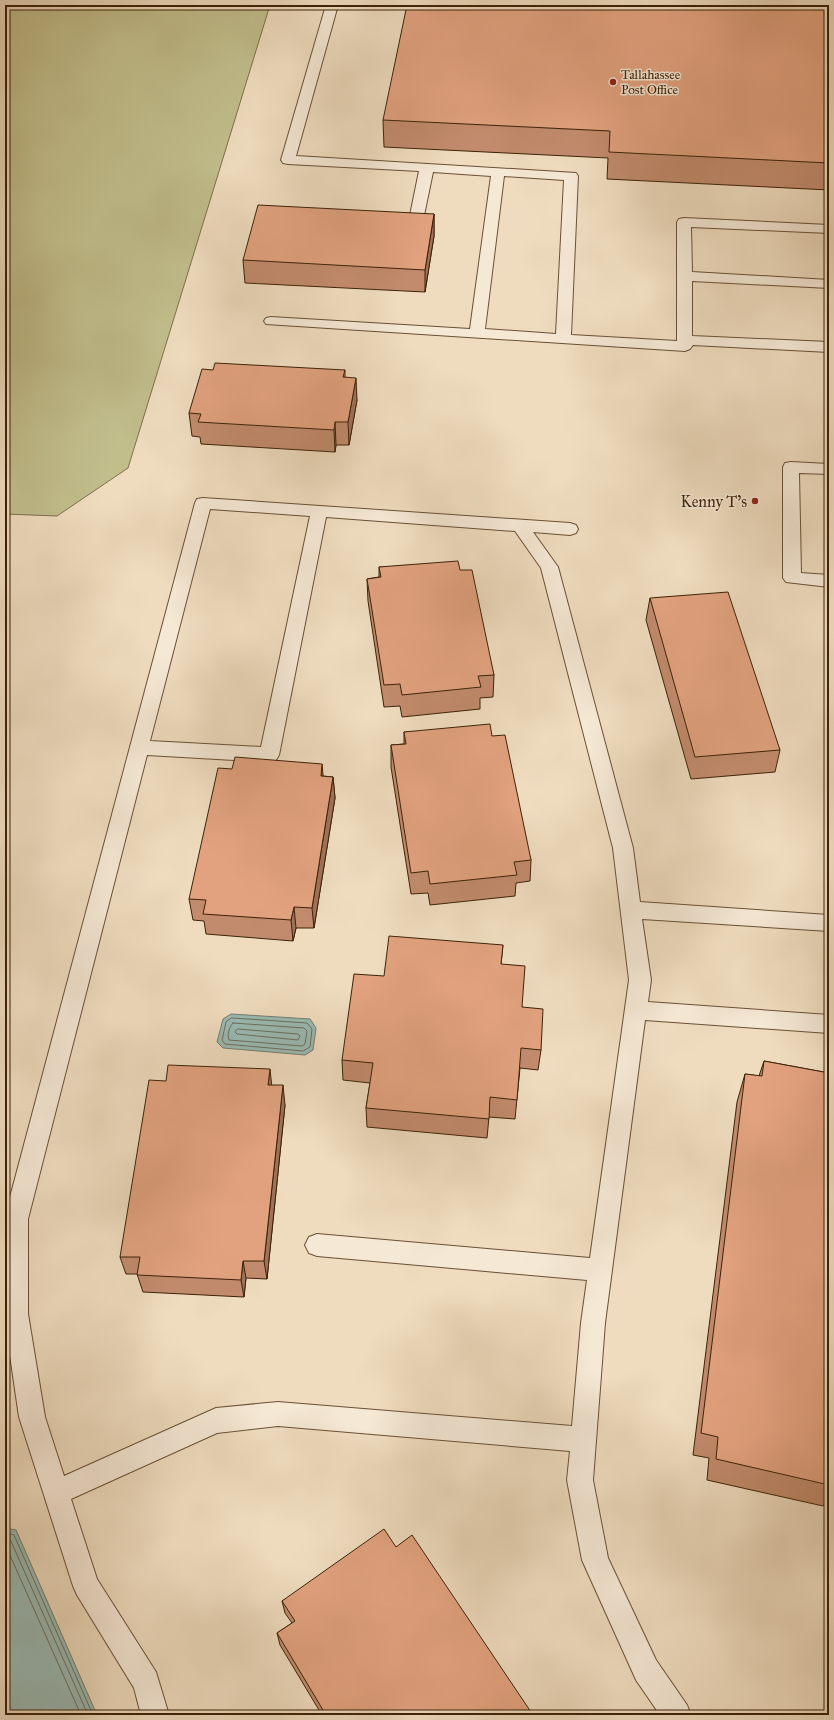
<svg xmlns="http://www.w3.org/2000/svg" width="834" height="1720" viewBox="0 0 834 1720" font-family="'IM FELL Great Primer',serif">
<rect width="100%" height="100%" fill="#efdcbf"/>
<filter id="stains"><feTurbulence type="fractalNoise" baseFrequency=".005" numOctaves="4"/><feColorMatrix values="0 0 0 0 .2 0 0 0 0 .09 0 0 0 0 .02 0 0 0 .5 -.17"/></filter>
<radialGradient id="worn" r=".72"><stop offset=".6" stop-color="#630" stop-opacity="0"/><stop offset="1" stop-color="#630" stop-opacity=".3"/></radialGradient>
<path fill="#c1be8c" stroke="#7e704a" d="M5,5h265l-142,463 -71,48 -52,-2z"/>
<path fill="#9abbb5" stroke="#747e6f" d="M231,1014l79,5 6,9 -3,22 -8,5 -82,-7 -6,-6 6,-23z
M5,1528l11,2 81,185h-92z"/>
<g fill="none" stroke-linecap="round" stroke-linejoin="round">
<path stroke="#6b6e5e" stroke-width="1" d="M232,1018l75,5 5,6 -2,18 -7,4 -78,-7 -3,-4 4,-18z
M233,1023l71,5 3,3 -2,13 -3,2 -73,-6c-2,-5 0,-13 4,-17z
M238,1029l60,5 2,2 -2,4 -61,-6 -2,-2z
M5,1532l9,3 79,180
M5,1538l5,1 78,176
M5,1544l76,171"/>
<g stroke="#695035" stroke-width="2">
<path id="service" d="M326,5h12l-42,151 280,17 2,3 -7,159 106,6v-119l2,-3 5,-1 145,7v8l-138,-6 1,45 137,8v8l-137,-7v55l137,6v10l-136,-7 -3,4 -5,2 -419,-27 -2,-3 2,-3 5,-1 199,12 21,-153 -58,-4 -12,58 -2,3 -5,1 -5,-1 -2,-3 12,-59 -131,-7 -5,-1 -2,-3zM504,176l60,4 -8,154 -71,-5z
M791,462l38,2v10l-30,-1 2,100 28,2v12l-43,-5 -3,-4v-111l2,-4z
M203,498l367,25 6,2 2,4 -2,4 -6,2 -37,-3 25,35 75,281 7,54 189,13v16l-187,-12 9,61 -3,22 181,13v18l-184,-13 -40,303 -12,157 15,78 48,102 31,45 4,10h-31l-24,-35 -54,-120 -15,-80 3,-29 -292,-25 -61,7 -146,66 26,80 59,93 13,43h-28l-7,-27 -57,-93 -4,-9 -54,-169 -14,-96v-105l190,-713 2,-4zM210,509l100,7 -49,231 -111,-6zM326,517l189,14 26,37 72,280 16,132 -39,278 -273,-24 -8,3 -4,8 4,8 8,3 270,24 -6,43 -9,103 -294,-24 -62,6 -152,68 -19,-59 -17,-103v-95l119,-464 122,7 7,-2 3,-5z"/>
</g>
<use href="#service" fill="#f5e8d5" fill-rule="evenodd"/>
</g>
<path fill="#c28b6d" stroke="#3c2207" d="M829,5v185l-222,-11 1,-21 -224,-11 -1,-27z
M434,214v22l-9,56 -180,-9 -2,-23z
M345,370v7l12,23 -8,45h-13l-1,7 -134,-8 -1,-7 -8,-1 -3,-23z
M379,567l81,3 34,105 -1,22 -13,1v11l-78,8 -2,-11 -16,1 -16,-106 -1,-22 12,-2z
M650,598l130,152 -5,22 -84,7 -45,-159z
M404,732l88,4 39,124 -1,21 -14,2 -1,13 -85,9 -2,-12 -17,1 -20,-127v-22l13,-1z
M323,776l10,1 2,21 -21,130h-18l-3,13 -87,-7 -2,-13 -11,-1 -4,-21z
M503,945l-2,19 21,43 19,43 -3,20 -18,-2 -5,51 -26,-2 -2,21 -120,-11 -1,-19 4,-25 -27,-3 -1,-20z
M764,1061l65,12v423l-6,10 -116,-26 2,-22 -16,-3 44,-353 8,-28 14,2z
M272,1085l13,20 -18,174 -21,-1 -2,19 -101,-5 -6,-18h-11l-6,-17z
M396,1547l137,168h-211l-42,-70 -3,-12 15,-10 -7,-10 -3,-12z"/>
<path fill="#9e7159" stroke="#3c2207" d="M434,214v22l-9,56v-22z
M356,378l1,22 -8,45 -1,-23z
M335,422l1,23 -1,7 -1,-22z
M322,764l2,21 -3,-9z
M333,777l2,21 -21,130 -2,-20z
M294,907l2,21 -3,13 -2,-21z
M270,1069l2,19 -4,-3z
M283,1085l2,20 -18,174 -3,-18z
M243,1261l3,17 -2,19 -3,-17z"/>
<path fill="#e2a27f" stroke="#3c2207" d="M407,5h422v158l-220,-11 1,-21 -227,-11z
M258,205l176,9 -9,56 -182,-10z
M215,363l130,7 -2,7 13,1 -8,44h-13l-1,8 -136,-8 3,-8 -12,-1 13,-44 11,1z
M458,561l2,9h12l22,105 -16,1 3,11 -79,8 -2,-11 -16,1 -17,-106 14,-2 -2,-10z
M728,592l52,158 -85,7 -45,-159z
M490,724l2,12 13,-1 26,125 -17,2 3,13 -87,9 -2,-13 -17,2 -20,-128 15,-1 -2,-12z
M235,757l87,7 -1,12 12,1 -21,131 -18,-1 -3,13 -88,-6 3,-14 -17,-1 29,-131 14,1z
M389,936l114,9 -2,19 24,2 -3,41 21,2 -2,41 -20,-2 -4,52 -27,-3 -1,22 -123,-11 7,-45 -31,-3 12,-86 30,2z
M764,1061l65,12v412l-113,-26 2,-22 -17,-4 44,-359 17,2z
M168,1065l102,4 -2,16h15l-19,176h-21l-2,19 -104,-5 3,-18h-20l29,-177 17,1z
M384,1529l12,18 16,-12 121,180h-207l-49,-82 18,-12 -13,-20z"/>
<g fill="#8f2418" stroke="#f5e8d5" stroke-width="1.5">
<circle cx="613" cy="82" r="4"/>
<circle cx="755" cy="501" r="4"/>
</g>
<g text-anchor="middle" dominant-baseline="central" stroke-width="3" stroke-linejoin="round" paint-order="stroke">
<g font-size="13" fill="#3c2207" stroke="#f5e8d5" text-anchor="start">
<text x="621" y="75">Tallahassee<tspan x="621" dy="15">Post Office</tspan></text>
</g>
<g font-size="16" fill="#3c2207" stroke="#f5e8d5" text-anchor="end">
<text x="747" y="501">Kenny T's</text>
</g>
</g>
<rect width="834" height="1720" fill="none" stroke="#efdcbf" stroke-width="20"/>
<rect x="6" y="6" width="822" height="1708" fill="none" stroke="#3c2207" stroke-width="2"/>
<rect x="10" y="10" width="814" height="1700" fill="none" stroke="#3c2207"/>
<rect width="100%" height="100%" filter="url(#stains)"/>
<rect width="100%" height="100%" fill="url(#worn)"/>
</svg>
